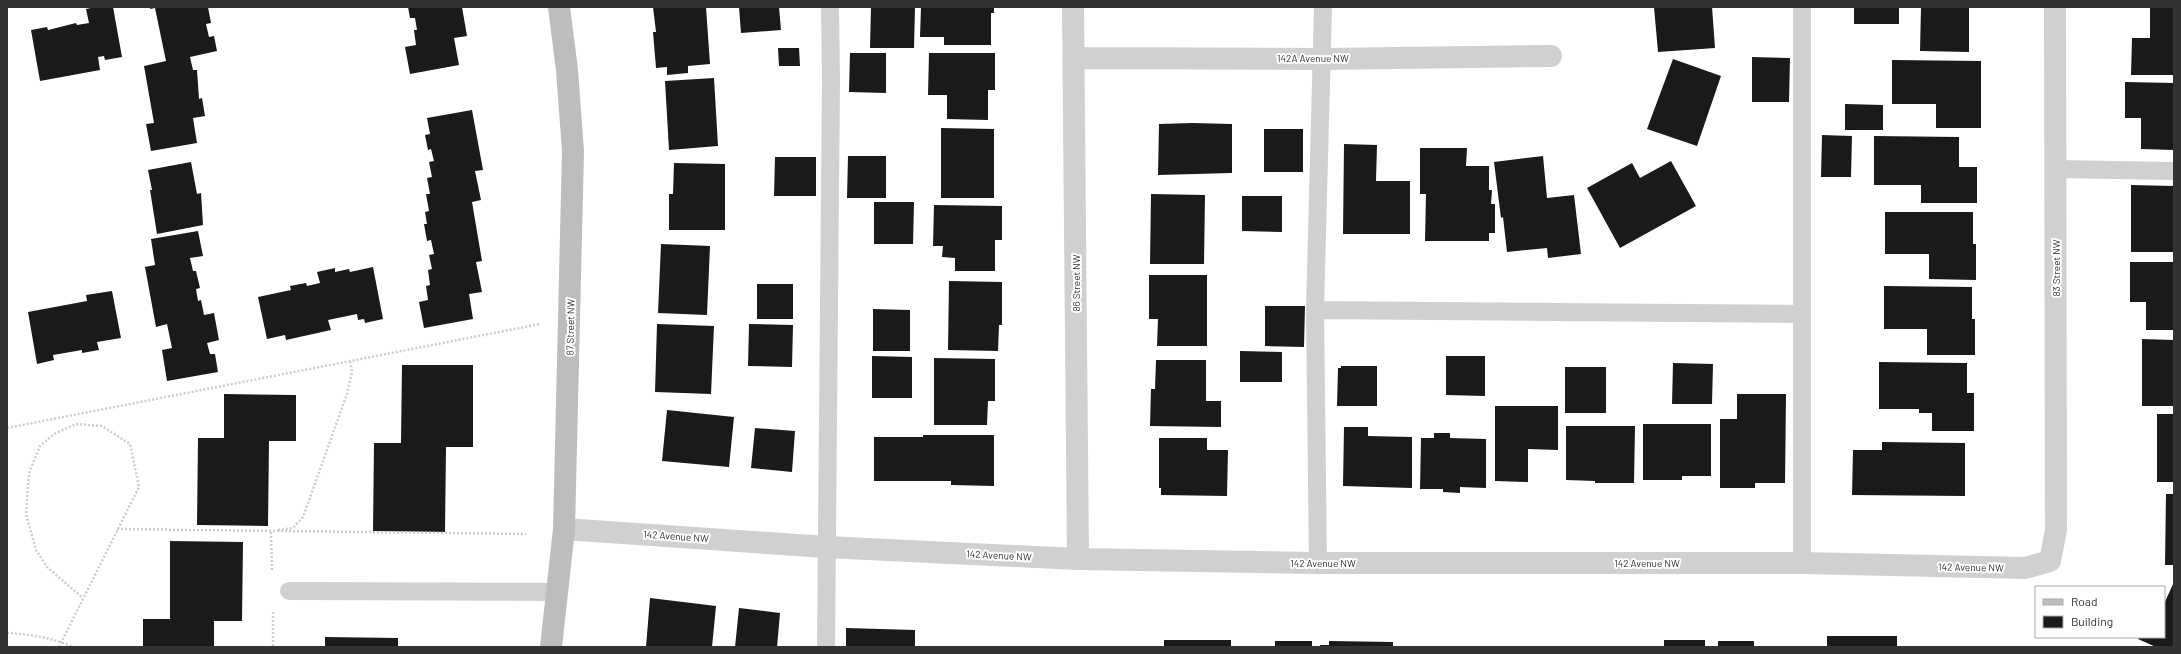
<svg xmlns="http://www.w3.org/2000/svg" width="2181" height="654" viewBox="0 0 2181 654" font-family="Barlow,sans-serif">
<rect width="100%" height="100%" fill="#fff"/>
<path fill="#1a1a1a" d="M96,7h17l9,50 -17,3 -1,-4 -6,1 2,13 -60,11 -9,-51 16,-3 1,3 28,-7 1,2 12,-2 -3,-14z
M150,7h58l3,16 -5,1 3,13 5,-1 3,15 -27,6 3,13h4l2,29 3,-1 3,18 -12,2 4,25 -46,8 -5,-27 8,-1 -10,-57 22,-5 -11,-53 -5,1z
M408,7h54l5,29 -13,2 5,27 -49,9 -5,-27 11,-2 -2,-15h3l-2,-12h-5z
M653,7h53l4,57 -22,2v7l-21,2v-8l-11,1 -3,-36h3z
M739,7h40l2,23 -40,3z
M871,7h44l-1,41h-44z
M921,7h73v6h-3v32h-47v-8h-24z
M1654,7h58l3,41 -57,4z
M1854,7h45v17h-45z
M1921,7h48v45l-49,-1z
M2150,7h24v68h-43l1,-37h18z
M778,48h21l1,18h-21z
M850,53h36v40l-37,-1z
M929,53h66v37h-7v30l-41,-1v-24h-19z
M1752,57l38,1 -1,44h-37z
M1673,59l48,17 -24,70 -50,-17z
M1892,60l89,1v67h-45v-24h-44z
M714,78l4,68 -49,4 -4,-69z
M2125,82l49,1v67l-33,-1v-31h-16z
M1845,104l38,1v25h-38z
M472,110l11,60 -8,1 6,29 -9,2 10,59 -6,1 6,30 -13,2 4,25 -49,9 -5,-26 9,-2 -2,-14 4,-1 -2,-15 4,-1 -3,-14 5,-1 -3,-14 -4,1 -3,-17h3l-2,-12 4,-1 -3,-17h4l-3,-16 5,-1 -3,-15 5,-1 -3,-12 -3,1 -3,-15 5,-1 -3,-16z
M1192,123l40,1v49l-74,2 1,-51z
M941,128l53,1v69h-53z
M1264,129h39v43h-39z
M1822,135l30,1 -1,41h-30z
M1874,136l85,1v30h18v36h-56v-18h-47z
M1344,144l33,1 -1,36h34v53h-67z
M1420,148h47l-1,18h23v24h3l-1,14h4v29h-6v8h-64l1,-47h-6z
M848,156h38v42h-39z
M1543,156l4,42 27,-3 7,59 -33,4 -1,-10 -40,4 -4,-35 -2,1 -7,-56z
M775,157h41v39h-42z
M1671,161l25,45 -76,42 -33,-60 45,-25 8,15z
M191,162l6,32 4,-1 2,32 -46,9 -7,-44h2l-4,-20z
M674,163l51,1v66h-56v-36h4z
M2131,185l43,1v66h-43z
M1151,194l54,1 -1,69h-54z
M1242,196h40v36l-40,-1z
M874,202h40l-1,42h-39z
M934,205l68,1v34h-7v31h-40v-13l-13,-1 1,-11h-10z
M1885,212h88v32h3v36l-47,-1v-25h-44z
M198,231l5,25 -13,2 3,13h3l4,17 -4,1 2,12 3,-1 3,15 10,-2 5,27 -12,3 3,11h5l3,18 -51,9 -5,-31 10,-2 -5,-24 -11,3 -11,-60 10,-2 -4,-26z
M661,244l49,2 -3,69 -49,-2z
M2130,262h44v68h-28v-28h-16z
M373,267l10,52 -18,4 -1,-4 -6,1 -1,-6 -29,6 3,10 -45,10 -1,-5 -18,4 -9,-42 33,-7 -1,-4 16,-3 1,3 13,-3 -3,-11 18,-4v4l14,-3 1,3z
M1149,275h58v71h-50l1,-27h-9z
M949,281l53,1v43h-3l-1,26 -50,-1z
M757,284h36v35h-36z
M1884,286l88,1v32h3v36h-48v-26h-43z
M112,291l9,47 -24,4 2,8 -17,3v-3l-29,5 1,5 -17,4 -9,-52 59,-11 -1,-6z
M1265,306h40l-1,41 -39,-1z
M873,309l37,1v41h-37z
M657,324l57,2 -3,68 -56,-2z
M749,324l44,1 -1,42 -44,-1z
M2142,339l32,1v66h-32z
M1240,351l42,1v30h-42z
M872,356l40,1v41h-40z
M1446,356h39v40l-39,-1z
M934,358l61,1v42h-7l-1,24h-53z
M1156,360h50v41h15v26l-71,-1 1,-37h4z
M1879,362l88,1v30h7v38h-42v-18h-13v-4h-40z
M1673,363l40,1 -1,40h-40z
M402,365h71v82h-27l-1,85 -72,-1 1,-88h27z
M1341,366h36v40h-40l1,-38h3z
M1565,367h41v46h-41z
M224,394l72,1v46h-27l-1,85 -71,-1 1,-87h26z
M1737,394h49l-1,89h-30v5h-35v-69h17z
M1495,406h63v44l-30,-1v33l-33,-1z
M667,410l67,7 -5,50 -67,-6z
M2157,414h17v68h-17z
M1643,424h68v52h-29v4h-39z
M1566,426h69l-1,57h-39v-2l-29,-1z
M1344,427h24v9l44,1v51l-69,-2z
M755,428l40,3 -3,41 -41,-4z
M1434,433h16v5l36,1v49l-26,-1v6l-17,-1v-3h-23l1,-51h13z
M923,435h71v51l-43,-1v-4h-77v-44h49z
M1159,438h48v12h21l-1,46 -66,-1v-7h-2z
M1882,442l83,1v53l-113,-1 1,-45h29z
M2166,494h8v71h-9z
M170,541l73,1 -1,79h-28v26h-71v-28h27z
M2174,582v65h-18l-18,-8 1,-2h25v-33z
M650,598l66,8 -4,41h-66z
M739,608l41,5 -3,34h-42z
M846,628l69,2v17h-69z
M1827,636h70v11h-70z
M325,637l73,1v9h-73z
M1164,640h67v7h-67z
M1664,640h41v7h-41z
M1275,641h37v6h-37z
M1329,641l64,1v5h-73v-2h9z
M1718,641h36v6h-36z"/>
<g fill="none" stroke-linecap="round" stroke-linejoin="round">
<path stroke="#cdcdcd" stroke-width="2.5" stroke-dasharray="2 2" stroke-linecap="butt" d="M7,428l533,-104
M117,529l409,5
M278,530l15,-2 10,-11 44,-123 5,-22 -2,-12
M271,532l1,39
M273,612v35
M7,633c22,1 46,5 66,14
M59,647l80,-160 -9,-43 -28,-18 -26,-2 -22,10 -14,12 -11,27 -3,41 10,36 11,17 36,31"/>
<path stroke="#d0d0d0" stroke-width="18" d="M1802,7v556
M2055,169l119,2
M1315,310l486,4
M1318,563l-3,-253 8,-303
M289,591l269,1
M826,647l5,-567 -1,-73"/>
<path stroke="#d0d0d0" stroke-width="22" d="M1073,7l5,552
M1075,58l248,1 228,-3
M564,529l262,18 252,12 240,4h484l223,5 25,-7 6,-31 -1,-523"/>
<path stroke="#bdbdbd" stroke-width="22" d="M551,647l13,-118 9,-378 -6,-81 -8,-63"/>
</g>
<g text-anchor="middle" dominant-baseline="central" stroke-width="4" stroke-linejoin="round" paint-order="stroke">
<g font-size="10" fill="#333" stroke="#fff">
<text x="1313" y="58">142A Avenue NW</text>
<text transform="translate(2056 268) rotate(-90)">83 Street NW</text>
<text transform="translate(1076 283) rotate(-90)">86 Street NW</text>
<text transform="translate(570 327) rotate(-89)">87 Street NW</text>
<text transform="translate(676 536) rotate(4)">142 Avenue NW</text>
<text transform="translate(999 555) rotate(3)">142 Avenue NW</text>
<text x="1323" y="563">142 Avenue NW</text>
<text x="1647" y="563">142 Avenue NW</text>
<text transform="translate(1971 567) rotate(1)">142 Avenue NW</text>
</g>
</g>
<rect width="2181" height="654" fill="none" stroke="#333333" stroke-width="16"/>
<rect x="2035" y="586" width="130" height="52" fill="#ffffff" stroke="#adadad"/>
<rect x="2043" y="599" width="20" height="6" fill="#bdbdbd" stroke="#adadad"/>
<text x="2071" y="606" font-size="12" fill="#333333">Road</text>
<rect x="2043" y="616" width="20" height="12" fill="#1a1a1a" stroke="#adadad"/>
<text x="2071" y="626" font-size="12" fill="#333333">Building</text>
</svg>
